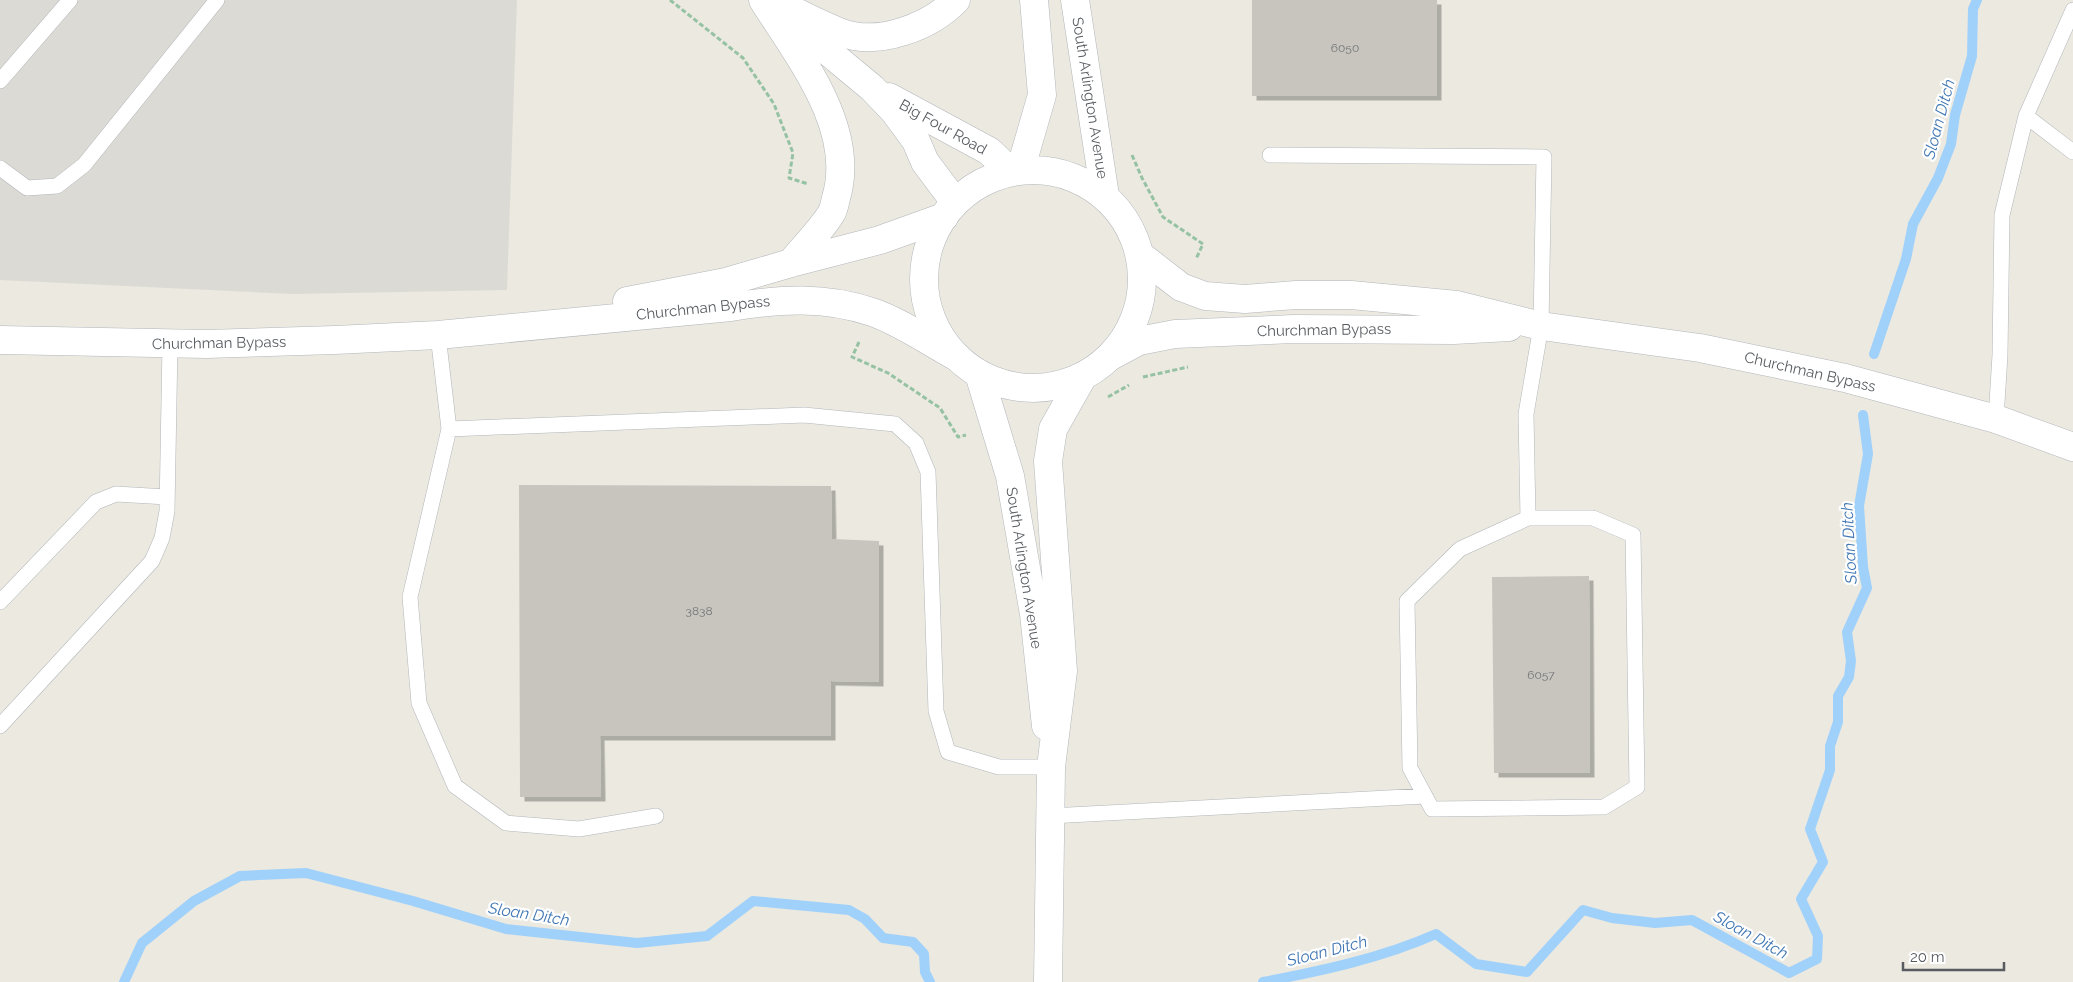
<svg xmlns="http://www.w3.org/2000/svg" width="2073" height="982" viewBox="0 0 2073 982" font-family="Raleway,sans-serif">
<defs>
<filter id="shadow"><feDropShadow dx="4.5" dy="4.5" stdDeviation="0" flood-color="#0004"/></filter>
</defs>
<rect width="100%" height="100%" fill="#ebe9e0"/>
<path fill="#dcdad4" d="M0,0h517l-10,290 -214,4 -293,-14z"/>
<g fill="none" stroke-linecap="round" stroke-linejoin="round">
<path stroke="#a0d1fb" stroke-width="10" d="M1874,354l32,-95 7,-35 25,-46 13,-34 4,-29 17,-59 1,-47 4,-9
M124,982l18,-39 52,-42 46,-25 66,-3 107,28 93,28 131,14 70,-7 46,-35 96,9 16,9 18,19 30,4 11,12 1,18 5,10
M1263,982c58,-11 119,-24 173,-48l40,30 51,8 56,-62 29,8 43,5 37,-3 97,53 28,-14 1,-23 -17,-37 22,-37 -13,-33 20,-59v-24l8,-24v-26l11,-19 2,-16 -4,-29 20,-44 -4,-21 -4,-61 9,-52 -5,-39"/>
</g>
<path fill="#c8c5bf" filter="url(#shadow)" d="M1252,0h185v96h-185z
M519,485l312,1 1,53 47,2v141l-48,-1v55h-231l1,61h-81z
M1589,576l1,197h-96l-2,-196z"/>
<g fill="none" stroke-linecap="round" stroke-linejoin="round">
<g stroke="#b2b6ba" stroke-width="16">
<path id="service" d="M0,81l70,-81
M2026,116l47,36
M1270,155l274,2 -3,169 -15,88 2,104
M0,168l27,20 30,-2 27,-21 133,-165
M438,335l11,94 -39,168 9,106 36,83 51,37 73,6 77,-13
M1996,419l4,-64 2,-140 24,-99 47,-106
M449,429l355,-14 91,9 21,19 12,29 8,239 12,41 51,15h52
M1528,518h65l40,17 4,252 -33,20 -172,2 -22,-41 -3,-167 53,-52z
M0,602l96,-100 20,-8 51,3
M0,726l152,-165 10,-23 5,-27 3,-167
M1050,816l375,-20"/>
</g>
<g stroke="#b2b6ba" stroke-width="29">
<path id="tertiary" d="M763,0c35,56 94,128 73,198 -1,4 -2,10 -4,14 -8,15 -30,37 -41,51
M779,11l93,77 22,23 22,30 9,21 30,40
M889,97l100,54 22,21
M1141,256l40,31 24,9 40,3 51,-4h55l106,10 84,21 159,22 145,30 151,41 77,28
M627,301l99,-19 65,-19 89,-23 64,-23
M0,340l206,4 129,-4 103,-5 293,-28c49,-8 93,-11 141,5 27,9 59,31 85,45
M1111,356l28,-15 36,-7 119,-5 160,1 55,-3"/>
</g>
<g stroke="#b3b7bc" stroke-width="29">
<path id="secondary" d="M771,0c24,11 47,24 71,33 37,13 88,-6 114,-33
M1075,0l30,196
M924 279a109 109 0 1 1 218 0a109 109 0 1 1-218 0Z
M1020,171l22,-76 -8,-95
M979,374l31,102 24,138 12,112
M1048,982l3,-215 12,-96 -15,-210 5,-32 30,-53"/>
</g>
<path stroke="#96c2a4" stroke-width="3" stroke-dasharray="5 2.5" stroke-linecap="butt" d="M670,0l73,58 31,46 19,49 -4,25 19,6
M1132,155l10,23 21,39 40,27 -7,15
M859,342l-7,15 36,16 52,35 18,29 8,-2
M1143,377l45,-10
M1108,397l21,-12"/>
<use href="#service" stroke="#fff" stroke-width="15"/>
<use href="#tertiary" stroke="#fff" stroke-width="28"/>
<use href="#secondary" stroke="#fff" stroke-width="28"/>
</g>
<g text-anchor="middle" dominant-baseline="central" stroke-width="4.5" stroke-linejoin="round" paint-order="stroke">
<g font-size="12" fill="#747678">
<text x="1345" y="48">6050</text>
<text x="699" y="611">3838</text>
<text x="1541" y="675">6057</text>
</g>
<g font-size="15" fill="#585c60" stroke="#fff">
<text transform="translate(1090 98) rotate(81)">South Arlington Avenue</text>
<text transform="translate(943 127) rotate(29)">Big Four Road</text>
<text transform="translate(703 308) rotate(-6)">Churchman Bypass</text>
<text transform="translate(1324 330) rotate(-1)">Churchman Bypass</text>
<text transform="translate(219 343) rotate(-1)">Churchman Bypass</text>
<text transform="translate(1810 372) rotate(13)">Churchman Bypass</text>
<text transform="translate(1024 568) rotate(81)">South Arlington Avenue</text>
</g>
<g font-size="16" font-style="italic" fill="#4177b3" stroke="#fff">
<text transform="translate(1939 119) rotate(-75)">Sloan Ditch</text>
<text transform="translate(1849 543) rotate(-93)">Sloan Ditch</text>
<text transform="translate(529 914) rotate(9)">Sloan Ditch</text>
<text transform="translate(1751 935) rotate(29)">Sloan Ditch</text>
<text transform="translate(1327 951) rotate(-14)">Sloan Ditch</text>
</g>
</g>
<path d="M1903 962v8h101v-8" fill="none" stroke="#585c60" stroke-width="2.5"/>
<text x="1910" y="962" font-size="15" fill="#585c60" stroke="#ffffff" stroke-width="4" paint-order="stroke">20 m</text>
</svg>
